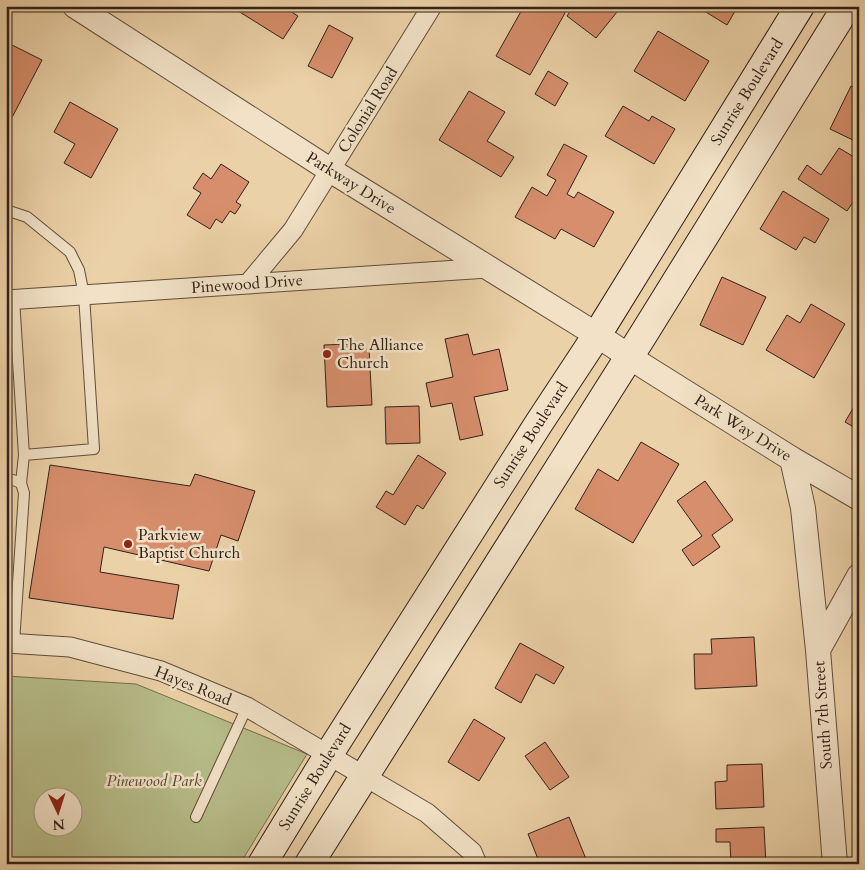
<svg xmlns="http://www.w3.org/2000/svg" width="865" height="870" viewBox="0 0 865 870" font-family="Cardo,serif">
<rect width="100%" height="100%" fill="#ebd1a7"/>
<filter id="stains"><feTurbulence type="fractalNoise" baseFrequency=".004" numOctaves="4"/><feColorMatrix values="0 0 0 0 .2 0 0 0 0 .09 0 0 0 0 .02 0 0 0 .5 -.17"/></filter>
<radialGradient id="worn" r=".72"><stop offset=".6" stop-color="#630" stop-opacity="0"/><stop offset="1" stop-color="#630" stop-opacity=".3"/></radialGradient>
<path fill="#b6bc88" stroke="#746e50" fill-rule="evenodd" d="M6,676l130,8 171,70 -67,110h-234zM42,798h30v30h-30z"/>
<path fill="#d78e6c" stroke="#312119" d="M230,6h52l16,10 -15,23z
M524,6h29l12,7 -35,62 -34,-19z
M574,6h35l8,6 -21,26 -29,-22z
M696,6h42l-11,19z
M329,25l24,13 -21,40 -24,-12z
M658,31l51,30 -24,40 -51,-30z
M6,42l36,18 -36,69z
M548,71l20,12 -13,23 -20,-12z
M851,86l8,4v53l-29,-14z
M469,91l36,21 -18,29 27,16 -13,20 -62,-37z
M70,102l48,27 -27,49 -27,-15 11,-19 -21,-12z
M623,106l26,15 3,-5 23,13 -21,35 -49,-28z
M564,144l23,12 -20,38 7,4 4,-6 36,20 -20,35 -33,-18 -6,10 -40,-22 17,-30 15,9 9,-16 -9,-5z
M839,148l20,12v33l-12,18 -49,-32 9,-14 14,10z
M221,164l28,18 -13,20 5,3 -6,9 -5,-3 -8,12 -6,-4 -6,10 -23,-14 14,-22 -8,-5 10,-15 8,6z
M783,191l46,28 -14,24 -11,-6 -8,13 -36,-21z
M722,277l44,20 -23,48 -43,-20z
M811,304l34,20 -31,54 -48,-28 21,-35 13,8z
M468,334l5,21 26,-6 9,41 -34,7 9,38 -23,5 -8,-37 -21,4 -5,-24 27,-6 -8,-38z
M351,344v5h18l3,56 -45,2 -3,-62z
M859,398v32l-14,-8z
M419,406l1,37 -34,1 -1,-37z
M641,442l38,22 -46,79 -58,-34 23,-40 20,12z
M418,455l28,18 -23,36 -6,-4 -12,20 -29,-18 10,-16 7,4z
M50,465l140,21 5,-12 60,17 -17,50 -17,-6 -12,36 -105,-24 -4,25 79,13 -6,34 -144,-21z
M705,481l28,39 -21,15 8,12 -27,19 -11,-16 20,-14 -25,-35z
M754,637l3,49 -62,3 -1,-35h18l-1,-15z
M520,643l44,24 -10,17 -18,-10 -15,29 -26,-15z
M474,719l31,19 -26,43 -31,-19z
M545,742l24,35 -19,13 -25,-34z
M762,764l2,43 -48,2 -1,-27 12,-1v-16z
M569,817l19,47h-48l-12,-30z
M764,827l2,37h-35l-1,-22h-14v-13z"/>
<g fill="none" stroke-linecap="round" stroke-linejoin="round">
<g stroke="#604d3c" stroke-width="12">
<path id="service" d="M6,10l5,-4
M6,210l21,7 43,35 9,18 5,25 10,154 -70,6 -10,-156
M6,480h7l8,3 3,10 -10,150
M21,483l3,-28
M196,817l51,-110"/>
</g>
<g stroke="#604d3c" stroke-width="21">
<path id="minor" d="M248,284l45,-54 139,-224
M6,300l482,-32
M6,643l64,4 91,24 86,36 180,106 45,39 5,12"/>
</g>
<g stroke="#604d3c" stroke-width="26">
<path id="tertiary" d="M75,6l255,164 267,165 48,32 147,92 67,39
M792,459l11,49 15,142
M835,864l-17,-214 41,-74"/>
</g>
<g stroke="#312119" stroke-width="30">
<path id="secondary" d="M262,864l67,-110 210,-331 58,-88 203,-329
M309,864l334,-529 204,-329"/>
</g>
<use href="#service" stroke="#f2e1c6" stroke-width="10"/>
<use href="#minor" stroke="#f2e1c6" stroke-width="19"/>
<use href="#tertiary" stroke="#f2e1c6" stroke-width="24"/>
<use href="#secondary" stroke="#f2e1c6" stroke-width="28"/>
</g>
<g fill="#8f2418" stroke="#f2e1c6" stroke-width="2">
<circle cx="327" cy="354" r="5"/>
<circle cx="128" cy="544" r="5"/>
</g>
<g text-anchor="middle" dominant-baseline="central" stroke-width="5" stroke-linejoin="round" paint-order="stroke">
<g font-size="16" fill="#312119" stroke="#f2e1c6">
<text transform="translate(747 92) rotate(-58)">Sunrise Boulevard</text>
<text transform="translate(368 110) rotate(-58)">Colonial Road</text>
<text transform="translate(351 183) rotate(32)">Parkway Drive</text>
<text transform="translate(247 284) rotate(-4)">Pinewood Drive</text>
<text transform="translate(743 428) rotate(32)">Park Way Drive</text>
<text transform="translate(531 435) rotate(-57)">Sunrise Boulevard</text>
<text transform="translate(193 686) rotate(22)">Hayes Road</text>
<text transform="translate(823 715) rotate(-94)">South 7th Street</text>
<text transform="translate(315 777) rotate(-58)">Sunrise Boulevard</text>
</g>
<g font-size="16" fill="#312119" stroke="#f2e1c6" text-anchor="start">
<text x="337" y="345">The Alliance<tspan x="337" dy="18">Church</tspan></text>
<text x="138" y="535">Parkview<tspan x="138" dy="18">Baptist Church</tspan></text>
</g>
<g font-size="16" font-style="italic" fill="#524835" stroke="#f2e1c6">
<text x="154" y="781">Pinewood Park</text>
</g>
</g>
<rect width="865" height="870" fill="none" stroke="#ebd1a7" stroke-width="25"/>
<rect x="8" y="8" width="850" height="855" fill="none" stroke="#312119" stroke-width="2.5"/>
<rect x="12" y="12" width="840" height="845" fill="none" stroke="#312119"/>
<g transform="translate(58 812) rotate(176)"><circle r="24" fill="#f2e1c6" stroke="#a59481"/>
<path d="M0-4L9 19L0 12L-9 19Z" fill="#8f2418"/>
<text y="-8" font-size="14" font-weight="bold" text-anchor="middle" fill="#312119">N</text>
</g>
<rect width="100%" height="100%" filter="url(#stains)"/>
<rect width="100%" height="100%" fill="url(#worn)"/>
</svg>
